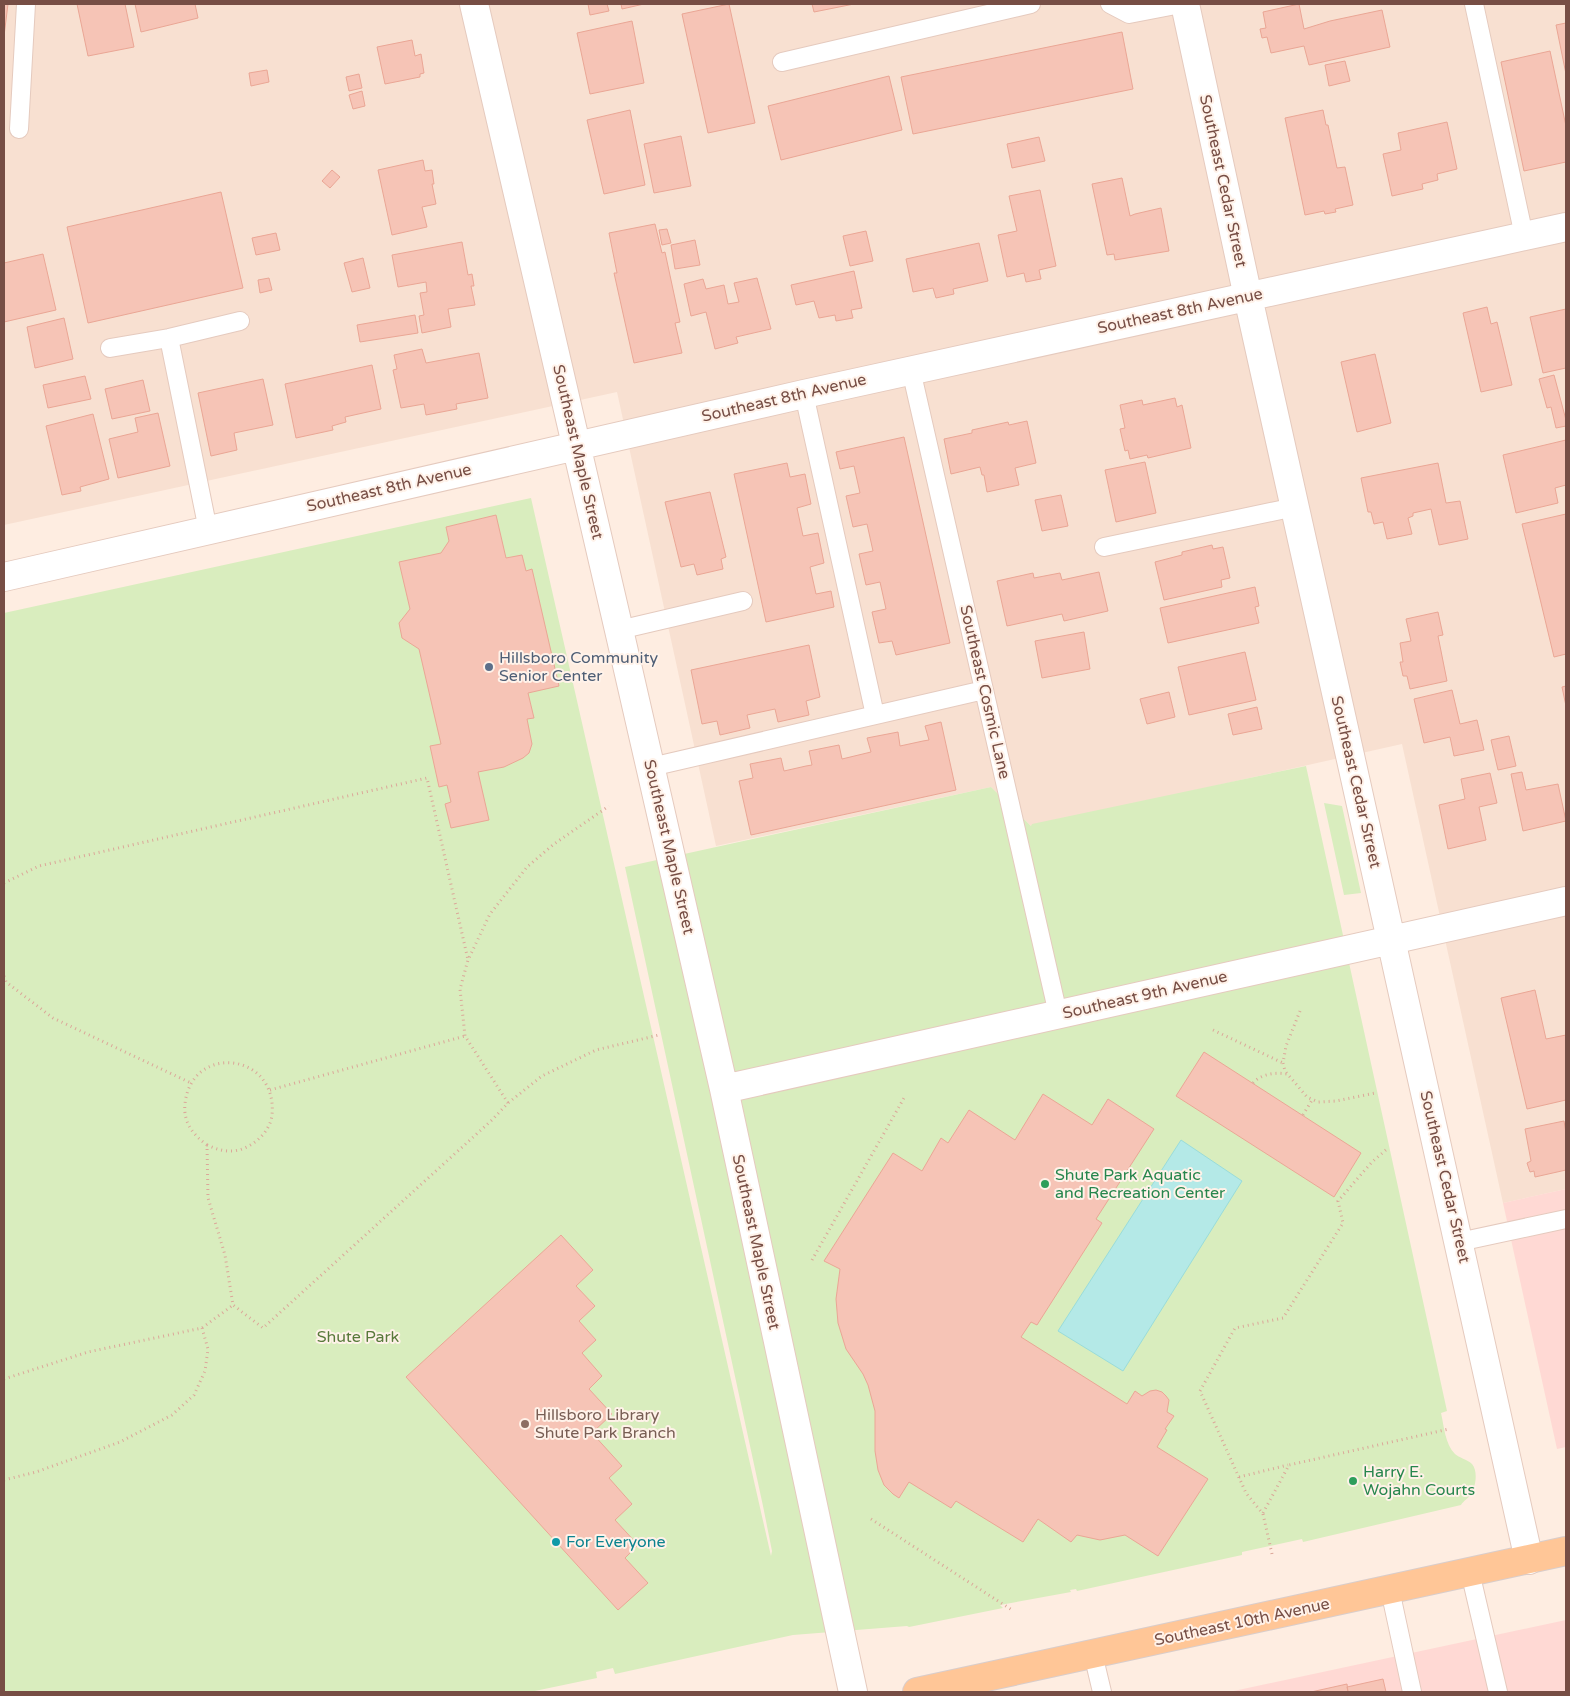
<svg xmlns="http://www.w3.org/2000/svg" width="1570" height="1696" viewBox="0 0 1570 1696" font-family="'Varela Round',sans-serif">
<rect width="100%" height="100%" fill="#feede1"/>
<path fill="#f8e0d1" d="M4,4h1562v1185l-63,14 -101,-459 -367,82h-4l-40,-39 -275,59 -99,-454 -613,133z"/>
<path fill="#ffd9d4" d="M1566,1189v258l-9,2 -54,-246z
M1566,1620v72h-337z"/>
<path fill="#d9edbe" d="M531,498l240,1058 1,-5 -9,-45 -138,-639 366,-80 40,39 1,-2 274,-58 141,645 -6,2c3,13 4,31 14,41 4,4 12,5 17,10 6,7 4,22 -1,30 -2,4 -8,7 -10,11l-158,37 -1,-3 -60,13v3l-165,36 -1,-2 -6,1 1,2 -71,13 3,3 -94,19 -2,-1 -114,9 -178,39 -2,-6 -17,4 1,6 -67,14h-526v-1079z
M1324,803l18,3 19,87 -17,2z"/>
<path fill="#b4e9e7" stroke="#99dcda" d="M1181,1140l61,41 -119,190 -65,-40z"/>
<path fill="#f6c4b6" stroke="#eaa695" d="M4,4h4l-4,32z
M77,4h48l9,43 -46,9z
M135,4h60l3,14 -57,14z
M588,4h19l2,7 -19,4z
M621,4h23l-22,5z
M729,4l26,119 -47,10 -26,-119z
M812,4h42l-40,8z
M1299,4l5,25 26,-8 52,-11 8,37 -81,18 -5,-19 -33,7 -4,-16 -5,1 -2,-9 6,-1 -3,-16z
M632,21l12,62 -54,11 -13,-61z
M1566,23v51l-10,-49z
M1122,32l11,57 -220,45 -12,-57z
M412,40l3,16 6,-2 3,19 -4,1v3l-35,7 -8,-37z
M1550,51l16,75v36l-42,9 -23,-109z
M1345,61l5,20 -21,5 -4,-21z
M267,70l2,12 -18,4 -2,-13z
M359,74l3,14 -13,3 -3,-14z
M889,76l13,54 -121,30 -13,-54z
M362,91l3,15 -12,3 -4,-14z
M630,110l15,75 -41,9 -17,-74z
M1323,110l3,15h2l9,43 8,-1 8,38 -18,4 1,3 -11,2 -1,-3 -19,4 -20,-97z
M1447,122l10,47 -20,5 1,6 -16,4 1,5 -31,7 -9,-42 18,-4 -3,-17z
M681,136l10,50 -37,7 -10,-49z
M1039,137l6,24 -33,7 -5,-24z
M423,160l2,11 7,-1 2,14h-2l4,20 -14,3 5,20 -35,8 -14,-65z
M332,170l8,7 -10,11 -8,-7z
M1122,178l8,38 5,-2 26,-6 8,43 -54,9 -1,-6 -7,1 -15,-71z
M1040,190l16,76 -17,4 2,9 -15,3 -2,-9 -17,4 -9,-42 19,-4 -8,-35z
M221,192l22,96 -155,35 -21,-96z
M655,224l7,29 3,-1 15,70 -5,1 7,30 -48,10 -20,-90h3l-8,-40z
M667,229l4,14 -9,2 -3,-15z
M866,231l7,30 -23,5 -7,-30z
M276,233l4,17 -24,5 -4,-17z
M695,240l5,25 -25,4 -4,-24z
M462,242l6,33 4,-1 2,12h-3l4,19 -27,4 3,18 -29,6 -3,-17 5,-1 -4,-22 7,-1 -1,-10 -28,5 -6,-32z
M979,243l9,38 -35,8 1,5 -18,4 -3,-10 -20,4 -7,-33z
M43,254l13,56 -52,12v-59z
M363,258l7,30 -18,4 -8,-29z
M854,271l8,37 -11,2 2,8 -17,3 -1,-6 -16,3 -5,-17 -18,4 -5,-20z
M269,278l3,12 -12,3 -2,-13z
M757,278l14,51 -35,8 2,6 -23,6 -9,-37 -15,4 -7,-32 19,-5 3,10 18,-4 4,19 11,-2 -5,-19z
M1487,307l4,17 6,-2 15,63 -31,7 -18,-79z
M1566,309v59l-23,5 -13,-56z
M415,315l3,18 -58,9 -3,-17z
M64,318l9,41 -38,9 -8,-41z
M422,349l4,14 53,-10 9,45 -32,6 1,5 -31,6 -2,-11 -23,4 -8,-38 4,-1 -3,-14z
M1375,354l16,69 -34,9 -16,-70z
M372,365l9,44 -36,8 1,5 -14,4 1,4 -37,8 -11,-54z
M1554,375l12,45v6l-10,2 -5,-21 -4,1 -8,-29z
M85,376l6,23 -43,9 -5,-23z
M263,379l10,46 -39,8 3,17 -26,6 -13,-63z
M143,380l7,31 -38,8 -7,-30z
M1175,398l2,9 5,-2 9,43 -43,10 -1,-3 -17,4 -2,-9 -3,1 -5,-22 5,-1 -5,-23 22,-5 1,5z
M158,413l12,53 -52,12 -9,-39 29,-7 -3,-14z
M93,414l16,65 -29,8 1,4 -19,4 -16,-69z
M1027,421l9,42 -21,5 4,17 -32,7 -3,-17h-2l-2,-8 -29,7 -7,-35 28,-6v-3l36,-8 1,3z
M904,437l46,206 -54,12 -4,-14 -13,2 -7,-31 14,-3 -6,-27 -14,3 -7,-31 14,-3 -6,-27 -14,3 -7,-31 14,-3 -6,-27 -14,3 -4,-17z
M1566,440v45l-11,3 3,15 -42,10 -13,-58z
M1145,462l11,51 -40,9 -11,-52z
M787,463l3,14 15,-3 6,30 -14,4 6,28 15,-3 6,30 -14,4 6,27 15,-3 3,16 -68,15 -32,-148z
M1438,463l8,40 14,-2 8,38 -29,6 -8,-36 -18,4v3l-5,2 4,16 -25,5 -4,-17 -9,2 -3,-12h-3l-7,-34z
M710,492l16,65 -5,2 2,10 -26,6 -3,-11 -13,3 -16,-65z
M1061,495l7,31 -26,5 -7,-31z
M1566,514v140l-12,3 -32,-133z
M496,515l10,43 16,-3 4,16 6,-2 27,117 -31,7 6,25 -7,1 5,25 -3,9 -6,5 -19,9 -26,5 11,48 -38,8 -6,-24 6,-2 -4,-17 -8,2 -9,-41 11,-2 -22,-95 -17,-11 -3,-15 11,-14 -11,-47 42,-9 8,-12 -3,-14z
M1212,545l1,4 10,-2 7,31 -9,2 1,7 -58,13 -9,-38 27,-7v-3z
M1099,572l9,39 -44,10 -2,-7 -55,12 -10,-45 36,-8 1,5 26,-5 2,7z
M1255,587l4,19 -4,1 4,16 -91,20 -8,-35z
M1438,612l5,23 -5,1 9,45 -37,8 -3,-13h-4l-3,-14h3l-3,-19 11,-2 -5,-22z
M1084,632l6,37 -48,9 -7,-37z
M809,645l11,52 -14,4 3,14 -31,7 -3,-13 -28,6 3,13 -30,7 -3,-14 -15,3 -11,-54z
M1245,652l11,48 -67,15 -11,-48z
M1566,686v20l-4,-19z
M1452,690l8,34 17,-4 7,30 -30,6 -4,-19 -26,6 -10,-44z
M1169,692l6,25 -28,7 -7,-25z
M1257,707l5,22 -29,6 -5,-21z
M941,722l15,68 -205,45 -12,-54 14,-3 -3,-14 31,-6 3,13 22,-5 6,-1 -3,-14 30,-6 3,14 29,-7 -4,-14 31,-6 2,14 23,-5 6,-1 -4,-14z
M1509,736l7,30 -18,4 -7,-30z
M1522,772l4,18 32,-6 8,37 -43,10 -12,-57z
M1490,773l7,30 -18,4 7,33 -38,9 -9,-44 26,-6 -4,-20z
M1535,990l11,49 20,-4v65l-39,9 -26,-111z
M1204,1052l157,101 -27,44 -158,-101z
M1043,1094l49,31 16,-26 46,30 -58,90 6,4 -65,102 -6,-3 -10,15 106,67 8,-13 7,5 8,-5 6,-1 6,2 4,4 3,4 -2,12 7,4 -9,13 2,1 -10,17 51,32 -50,77 -33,-21 -25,5 -23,-5 -6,7 -33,-23 -15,23 -67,-41 -5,7 -42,-26 -10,16 -6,-4 -9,-9 -6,-15 -3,-19v-40l-7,-26 -5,-11 -17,-25 -8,-26 -2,-24 4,-30 -16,-8 69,-108 29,18 19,-33 7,5 21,-33 46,30z
M1564,1121l2,12v37l-31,7 -1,-6 -4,1 -3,-9 4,-2 -6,-32z
M561,1235l32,35 -17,16 19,20 -16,15 17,19 -14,13 20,23 -13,13 23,25 -20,19 30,33 -13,12 23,26 -17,16 23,25 -13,13 23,25 -30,27 -212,-233z
M1383,1679l3,13h-38l-1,-5z
M1347,1684l1,8h-37z"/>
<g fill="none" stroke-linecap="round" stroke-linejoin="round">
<g stroke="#e5cabe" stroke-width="20">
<path id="service" d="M1110,4l19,10 52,-10
M1474,4l50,232
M782,62l249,-58
M19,129l7,-125
M169,338l39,192
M110,348l59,-10 71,-17
M911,370l147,644
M804,394l71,321
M1104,547l191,-40
M619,630l124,-29
M651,767l333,-77
M1459,1242l107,-23
M1470,1572l28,120
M1390,1590l22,102
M1093,1654l9,38"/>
</g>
<g stroke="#e5cabe" stroke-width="30">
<path id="minor" d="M474,4l145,626 105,459 129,603
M1185,4l63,293 281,1263
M4,577l800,-183 762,-167
M724,1089l842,-188"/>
</g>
<g stroke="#d9cdcb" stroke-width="30">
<path id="primary" d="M917,1692l649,-141"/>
</g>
<path stroke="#dba799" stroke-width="3" stroke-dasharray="1 4" stroke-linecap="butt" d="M4,883l35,-17 388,-88 41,182
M4,976l2,6 47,36 138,65
M1300,1011l-14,35 -3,17 2,8 22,26 11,5 18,-1 39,-8
M1213,1030l70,33
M1253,1083c8,-9 22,-11 34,-9
M270,1090l195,-54
M508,1103l-43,-67 -5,-47 8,-29 22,-46 37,-47 27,-23 55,-38
M1303,1115l9,-15
M207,1145c7,3 14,6 22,6 19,1 41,-17 43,-36 6,-63 -81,-72 -87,-11 -2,18 8,31 22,41l1,53 17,57 8,50 30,23 229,-208 16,-17 34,-27 54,-26 63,-15
M812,1260l92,-162
M4,1379l84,-27 114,-24 31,-23
M1239,1477l49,-12
M4,1480l32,-8 84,-30 52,-27 22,-20 11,-24 3,-22 -6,-21
M1263,1513l26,-48 160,-36
M871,1519l141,91
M1272,1554l-9,-40 -17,-21 -46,-102 35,-63 48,-10 60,-95 -5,-22 34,-39 15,-13"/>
<use href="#service" stroke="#fff" stroke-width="18"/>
<use href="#minor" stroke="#fff" stroke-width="28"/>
<use href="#primary" stroke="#ffc697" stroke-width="28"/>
</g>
<circle fill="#5c6f8a" stroke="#fff2e9" stroke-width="2" cx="489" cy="667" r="5"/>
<g fill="#2e9e5b" stroke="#fff2e9" stroke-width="2">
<circle cx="1045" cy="1184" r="5"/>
<circle cx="1353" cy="1481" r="5"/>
</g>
<circle fill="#8d6e63" stroke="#fff2e9" stroke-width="2" cx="525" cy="1424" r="5"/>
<circle fill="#0f9aa8" stroke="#fff2e9" stroke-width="2" cx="556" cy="1542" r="5"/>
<g text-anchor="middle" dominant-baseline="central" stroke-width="4" stroke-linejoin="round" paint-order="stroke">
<g font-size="16" fill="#774e45" stroke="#fff2e9">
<text transform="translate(1223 181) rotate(78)">Southeast Cedar Street</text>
<text transform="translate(1180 311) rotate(-12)">Southeast 8th Avenue</text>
<text transform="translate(784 398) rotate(-13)">Southeast 8th Avenue</text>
<text transform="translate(578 452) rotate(77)">Southeast Maple Street</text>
<text transform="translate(389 488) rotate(-13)">Southeast 8th Avenue</text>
<text transform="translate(985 692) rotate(77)">Southeast Cosmic Lane</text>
<text transform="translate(1356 782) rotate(77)">Southeast Cedar Street</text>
<text transform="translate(669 847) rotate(77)">Southeast Maple Street</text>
<text transform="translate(1145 995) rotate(-13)">Southeast 9th Avenue</text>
<text transform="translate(1445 1177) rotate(77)">Southeast Cedar Street</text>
<text transform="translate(756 1242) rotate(78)">Southeast Maple Street</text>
<text transform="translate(1242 1622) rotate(-12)">Southeast 10th Avenue</text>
</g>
<g font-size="16" fill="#4e5e75" stroke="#fff2e9" text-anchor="start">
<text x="499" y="658">Hillsboro Community<tspan x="499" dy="18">Senior Center</tspan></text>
</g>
<g font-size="16" fill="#27864d" stroke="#fff2e9" text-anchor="start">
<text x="1055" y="1175">Shute Park Aquatic<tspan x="1055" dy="18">and Recreation Center</tspan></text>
<text x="1363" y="1472">Harry E.<tspan x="1363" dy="18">Wojahn Courts</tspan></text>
</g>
<g font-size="16" fill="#58793a" stroke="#fff2e9">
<text x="358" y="1337">Shute Park</text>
</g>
<g font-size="16" fill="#785e54" stroke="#fff2e9" text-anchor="start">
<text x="535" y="1415">Hillsboro Library<tspan x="535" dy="18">Shute Park Branch</tspan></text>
</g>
<g font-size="16" fill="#0d838f" stroke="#fff2e9" text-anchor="start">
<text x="566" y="1542">For Everyone</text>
</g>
</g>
<rect width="1570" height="1696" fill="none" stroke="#774e45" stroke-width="10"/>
</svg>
